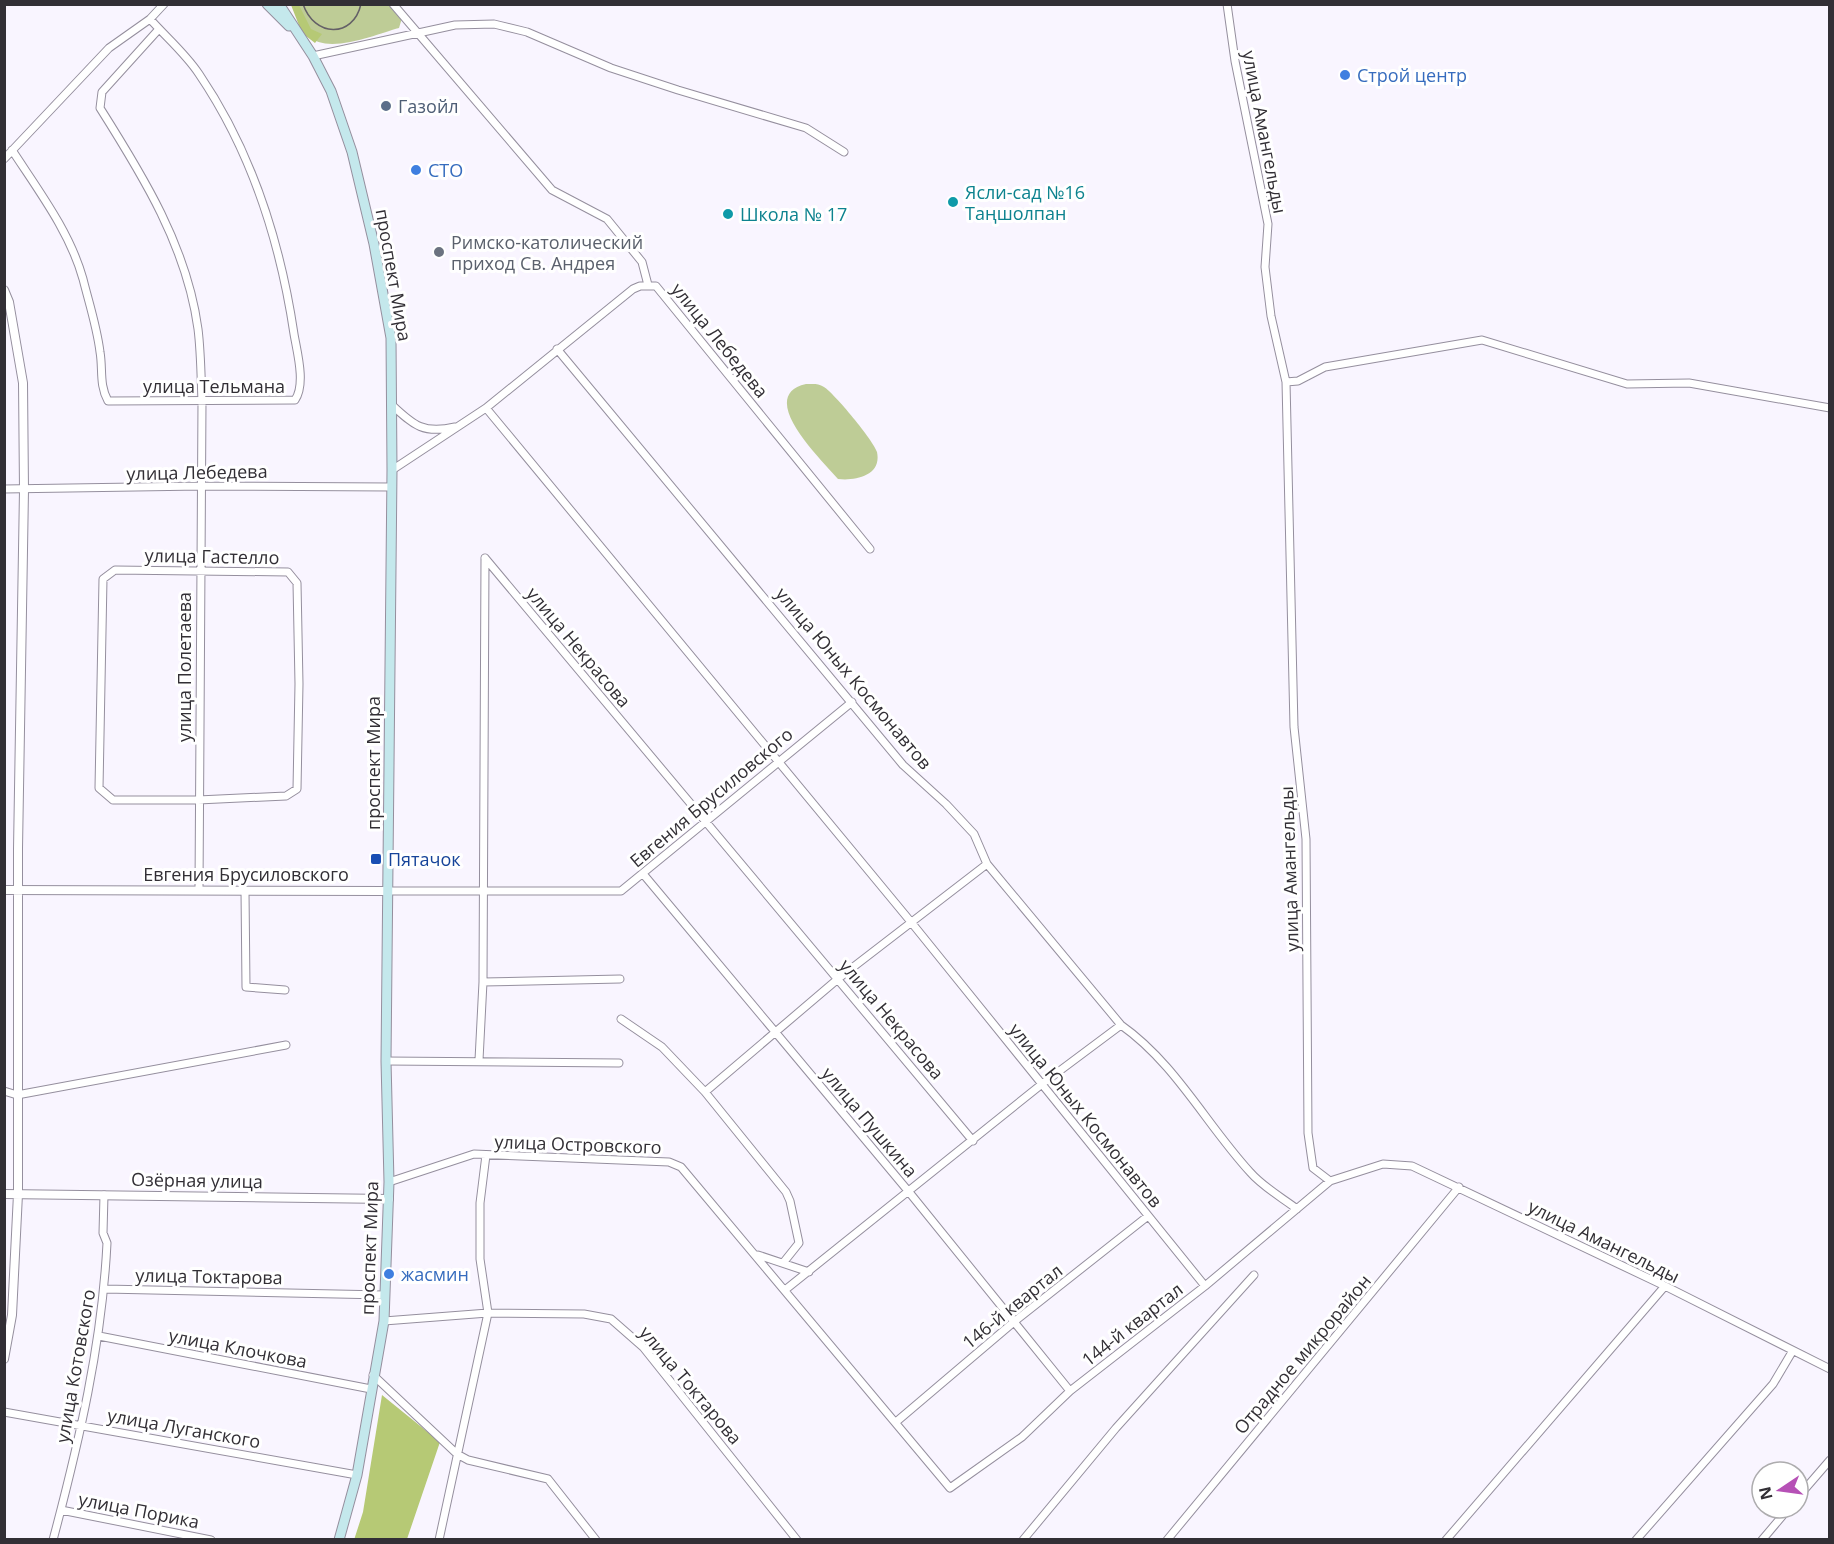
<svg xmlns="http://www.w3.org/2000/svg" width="1834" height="1544" viewBox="0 0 1834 1544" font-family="'Open Sans',sans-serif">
<rect width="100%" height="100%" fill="#f9f5ff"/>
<path fill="#becc96" d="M294,4l96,1 12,13 -3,10c-22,6 -73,28 -91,7 -6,-7 -10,-22 -14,-31z
M806,384c7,0 12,-1 18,3 10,6 50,54 53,65 5,24 -22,29 -39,27 -15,-18 -84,-83 -32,-95z"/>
<path fill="#b6c975" d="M291,5h8l12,24 11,5 -7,9 -13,-10z
M382,1395l58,47 -33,97 -53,1 9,-28z"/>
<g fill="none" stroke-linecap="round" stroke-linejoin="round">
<g stroke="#958f9e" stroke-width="9">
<path id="minor" d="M393,4l159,186 55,29 35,43 6,23
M1227,4l8,57 33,163 -3,43 6,49 15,66 8,345 12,112 2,294 5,35 17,13 53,-17 29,2 253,120 165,83
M159,29l-57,63 -2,16c43,68 87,139 98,221 3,24 3,49 4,73l-3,488
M313,56l142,-31 39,-1 33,8 84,36 67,22 128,38 38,24
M12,150c26,40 58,82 71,129 6,24 14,48 17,73 3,17 -1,33 8,49l187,-1c11,-16 2,-48 -1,-66 -14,-94 -42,-182 -95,-260 -13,-20 -33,-37 -49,-55
M4,159l105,-111 41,-29 14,-15
M557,349l346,416 43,39 28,30 13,30 134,161c54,38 85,99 129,147 13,15 31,25 47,37
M1286,382l12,-1 27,-14 157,-27 145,44 62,-1 141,25
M392,405c22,21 32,29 63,22
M486,408l425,514 294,364
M392,470l94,-62 147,-119 7,-3h16l214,263
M4,489l197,-3 190,1
M485,558l488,583
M115,570l173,2 9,11 2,101 -2,105 -11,7 -88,4h-85l-14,-12 4,-209z
M644,875l265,317 161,199
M245,891l1,96 39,3
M389,891h232l231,-189
M483,982l137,-3
M621,1019l41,28 43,45 81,100 4,9 9,42 -16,20
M479,1060l4,-78 2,-424
M386,1061l233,2
M4,1091l13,4 269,-50
M705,1092l134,-114 148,-114
M389,1182l85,-28 195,8 12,5 269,321 72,-51 48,-46 135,-105 125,-105
M758,1255l51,17
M105,1289l279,6
M785,1290l257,-206 79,-59
M384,1321l104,-8 96,1 27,5 32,28 154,193
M99,1336l272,53
M373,1375l84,79 11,6 80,19 48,61
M4,1412l353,63
M896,1422l119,-101 133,-105
M1798,1497l32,-37
M61,1510l150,30
M53,1540c26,-98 49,-196 54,-297l-4,-10 1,-38
M439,1540l49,-227 -8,-54v-56l6,-48
M1023,1540l93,-112 138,-153
M1167,1540l292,-353
M1446,1540l219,-254
M1636,1540l137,-156 19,-32
M1762,1540l27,-32"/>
</g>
<g stroke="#958f9e" stroke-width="10">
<path id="tertiary" d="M4,290l5,12 14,81 1,107 -6,359v345l-6,121 -8,44
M4,890l385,1
M4,1194l385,5"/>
</g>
<g stroke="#958f9e" stroke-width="11">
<path id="secondary" d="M267,4l22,22
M279,4l34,52 18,35 21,61 22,92 17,94 1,132 -6,591 3,121 -5,139 -27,154 -18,65"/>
</g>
<use href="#minor" stroke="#fff" stroke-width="7"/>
<use href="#tertiary" stroke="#fff" stroke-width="8"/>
<use href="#secondary" stroke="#c4e8ec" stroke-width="9"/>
<path stroke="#646067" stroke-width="1.5" d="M303,4c11,33 50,35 58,0"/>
</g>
<g fill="#3f7fe0" stroke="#fff" stroke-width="2">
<circle cx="1345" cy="75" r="6"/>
<circle cx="416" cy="170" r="6"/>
<circle cx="389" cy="1274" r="6"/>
</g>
<circle fill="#5c6f8a" stroke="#fff" stroke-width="2" cx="386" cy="106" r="6"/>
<g fill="#0f9aa8" stroke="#fff" stroke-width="2">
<circle cx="953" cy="202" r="6"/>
<circle cx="728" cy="214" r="6"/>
</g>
<circle fill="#6b7280" stroke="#fff" stroke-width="2" cx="439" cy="252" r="6"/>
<rect fill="#1a4fb4" stroke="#fff" stroke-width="2" x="370" y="853" width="12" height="12" rx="3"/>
<g text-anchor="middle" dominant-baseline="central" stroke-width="6" stroke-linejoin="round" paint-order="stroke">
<g font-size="18" fill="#366cbe" stroke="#fff" text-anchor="start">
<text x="1357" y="75">Строй центр</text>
<text x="428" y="170">СТО</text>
<text x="401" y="1274">жасмин</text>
</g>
<g font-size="18" fill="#4e5e75" stroke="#fff" text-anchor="start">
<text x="398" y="106">Газойл</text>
</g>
<g font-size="18" fill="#322f35" stroke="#fff">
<text transform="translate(1265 132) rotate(79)">улица Амангельды</text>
<text transform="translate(394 275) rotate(80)">проспект Мира</text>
<text transform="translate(720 340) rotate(51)">улица Лебедева</text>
<text x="214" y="386">улица Тельмана</text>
<text transform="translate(197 472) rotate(-1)">улица Лебедева</text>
<text transform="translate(212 556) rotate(1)">улица Гастелло</text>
<text transform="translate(579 647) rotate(50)">улица Некрасова</text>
<text transform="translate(184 667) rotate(-90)">улица Полетаева</text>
<text transform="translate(854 678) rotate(50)">улица Юных Космонавтов</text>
<text transform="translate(373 763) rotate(-90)">проспект Мира</text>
<text transform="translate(711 797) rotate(-40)">Евгения Брусиловского</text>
<text transform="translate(1289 869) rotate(-92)">улица Амангельды</text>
<text x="246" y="874">Евгения Брусиловского</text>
<text transform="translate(892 1019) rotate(50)">улица Некрасова</text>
<text transform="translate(1086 1115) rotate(51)">улица Юных Космонавтов</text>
<text transform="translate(870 1122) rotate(50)">улица Пушкина</text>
<text transform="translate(578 1144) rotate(2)">улица Островского</text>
<text transform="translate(197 1180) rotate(1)">Озёрная улица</text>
<text transform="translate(1604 1241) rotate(26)">улица Амангельды</text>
<text transform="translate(369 1248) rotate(-88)">проспект Мира</text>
<text transform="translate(209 1276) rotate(1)">улица Токтарова</text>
<text transform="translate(1012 1306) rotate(-39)">146-й квартал</text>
<text transform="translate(1132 1324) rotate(-38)">144-й квартал</text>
<text transform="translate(238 1348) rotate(11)">улица Клочкова</text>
<text transform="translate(1302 1354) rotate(-50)">Отрадное микрорайон</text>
<text transform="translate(75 1366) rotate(-80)">улица Котовского</text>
<text transform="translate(691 1385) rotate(50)">улица Токтарова</text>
<text transform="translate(184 1428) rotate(10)">улица Луганского</text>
<text transform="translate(139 1510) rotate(11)">улица Порика</text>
</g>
<g font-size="18" fill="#0d838f" stroke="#fff" text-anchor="start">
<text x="965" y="192">Ясли-сад №16<tspan x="965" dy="21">Таңшолпан</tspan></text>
<text x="740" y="214">Школа № 17</text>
</g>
<g font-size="18" fill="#5b616d" stroke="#fff" text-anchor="start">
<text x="451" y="242">Римско-католический<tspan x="451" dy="21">приход Св. Андрея</tspan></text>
</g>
<g font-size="18" fill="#164399" stroke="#fff" text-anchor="start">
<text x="388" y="859">Пятачок</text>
</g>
</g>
<rect width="1834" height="1544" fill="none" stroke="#322f35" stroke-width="12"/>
<g transform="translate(1780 1490) rotate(257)"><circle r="28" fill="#ffffff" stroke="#adacae" stroke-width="1.5"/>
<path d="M0-4.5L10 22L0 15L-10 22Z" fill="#b651b6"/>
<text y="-9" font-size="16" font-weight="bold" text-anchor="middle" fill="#322f35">N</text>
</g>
</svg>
